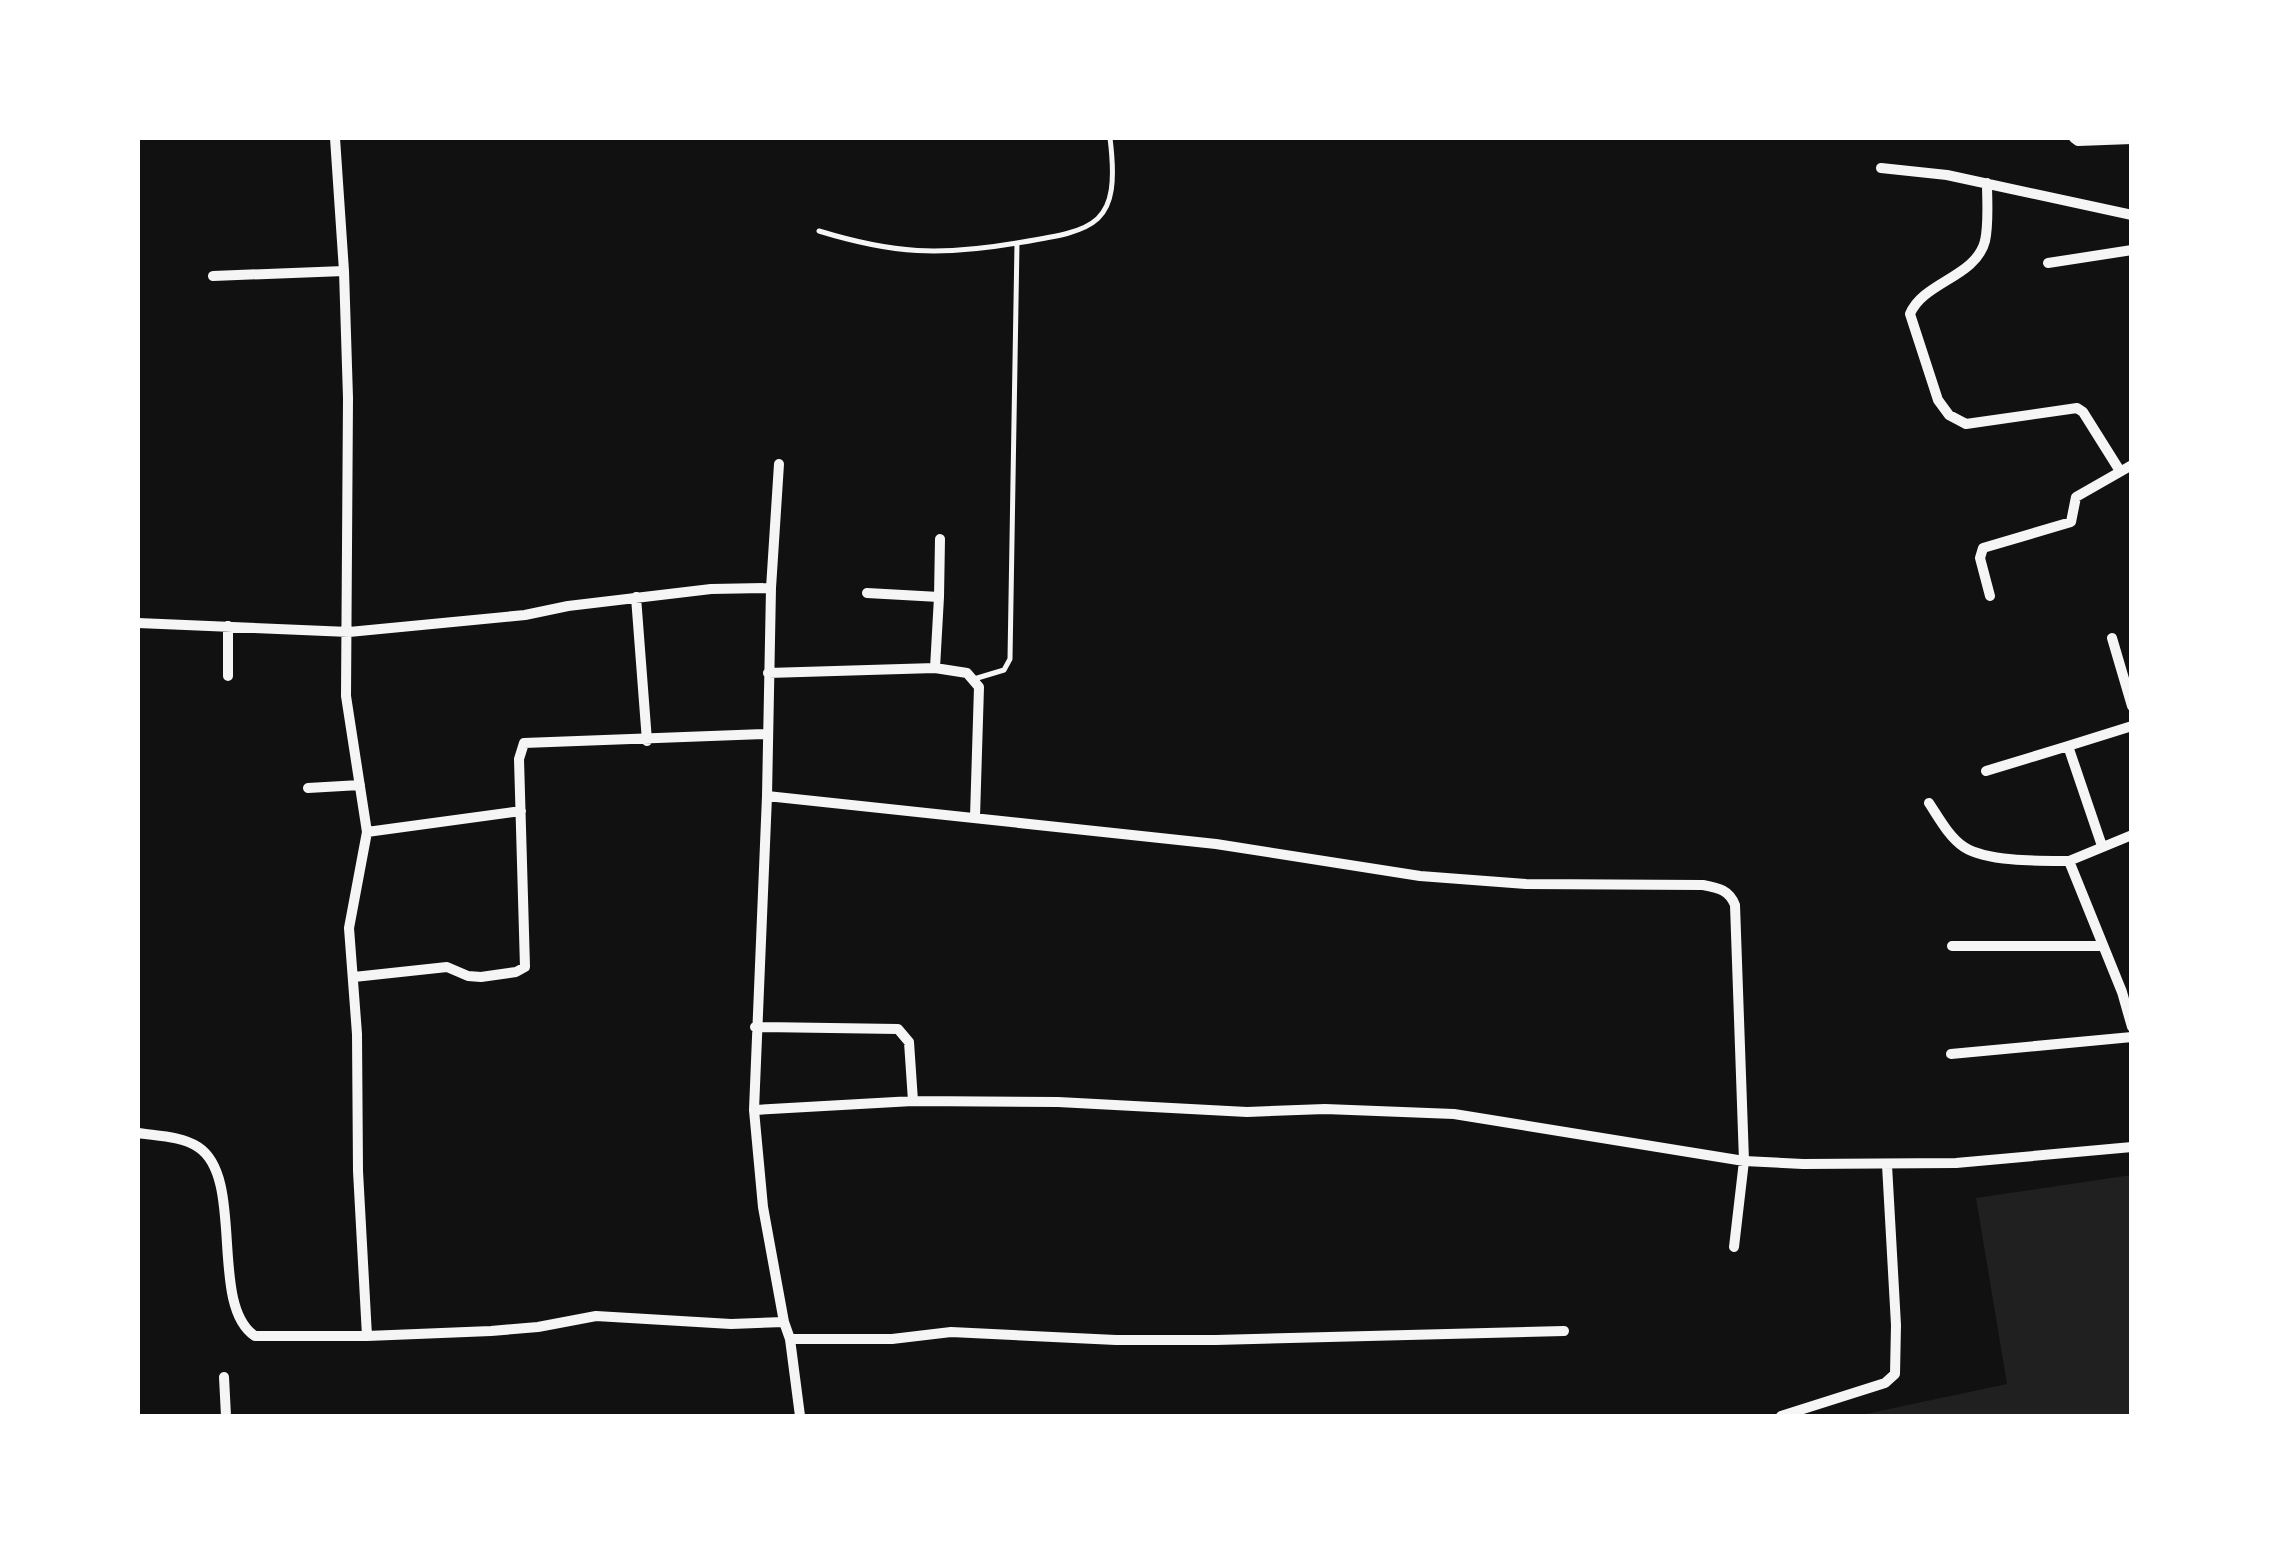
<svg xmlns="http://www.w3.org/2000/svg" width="2269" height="1554" viewBox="0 0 2269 1554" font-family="Lato,sans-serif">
<rect width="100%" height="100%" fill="#111"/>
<path fill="#202020" d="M2131,1175v241h-275l151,-32 -31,-186z"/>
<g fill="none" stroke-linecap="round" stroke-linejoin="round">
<path stroke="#f5f5f5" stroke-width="5" d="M819,231c75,23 121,25 198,12
M974,679l30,-9 6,-11 7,-416c79,-13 104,-16 93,-105"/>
<path stroke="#f5f5f5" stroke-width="10" d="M335,138l9,133 4,127 -2,298 21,136 -18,96 8,106 1,137 9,165
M2074,138l4,3 54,-2
M1881,168l66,7 185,40
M1987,183c0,18 2,40 -2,58 -9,36 -62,41 -75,73l28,86 11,15 17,9 111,-16 6,4 37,59
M2048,263l84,-13
M213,276l131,-5
M771,588l8,-124
M1990,596l-10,-38 3,-10 88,-26 5,-25 56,-32
M636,597l11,144
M939,597l1,-58
M138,623l211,9 176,-17 43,-9 143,-17 60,-1 -4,208 -13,314 9,97 21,115 6,17 10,77
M228,626v50
M2112,638l20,68
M935,668l32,5 12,14 -4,130
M768,673l167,-5 4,-71 -72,-4
M1986,771l82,-25
M308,788l52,-3
M767,796l449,48 204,32 106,8 177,1c16,3 26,5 32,20l9,256 -10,86
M1929,803c10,15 20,34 35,44 23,15 78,14 105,14l53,131 10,35
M367,832l154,-21
M2102,846l-34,-100 64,-20
M2069,861l63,-26
M1952,946h151
M354,977l93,-10 21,9 13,1 35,-5 9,-5 -6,-208 5,-16 242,-9
M755,1027l143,2 11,13 4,59
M1951,1054l181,-17
M754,1110l159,-9 145,1 189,10 78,-3 129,5 290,47 59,3 153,-1 176,-16
M138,1133c19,3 43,3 60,14 48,31 10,158 57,189h112l124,-5 47,-4 58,-11 135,8 53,-2
M790,1339h102l59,-7 165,8h100l348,-9
M224,1377l2,39
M1781,1416l104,-33 10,-9 1,-49 -9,-160"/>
</g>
<rect width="2269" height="1554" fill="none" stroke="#ffffff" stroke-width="280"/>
</svg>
